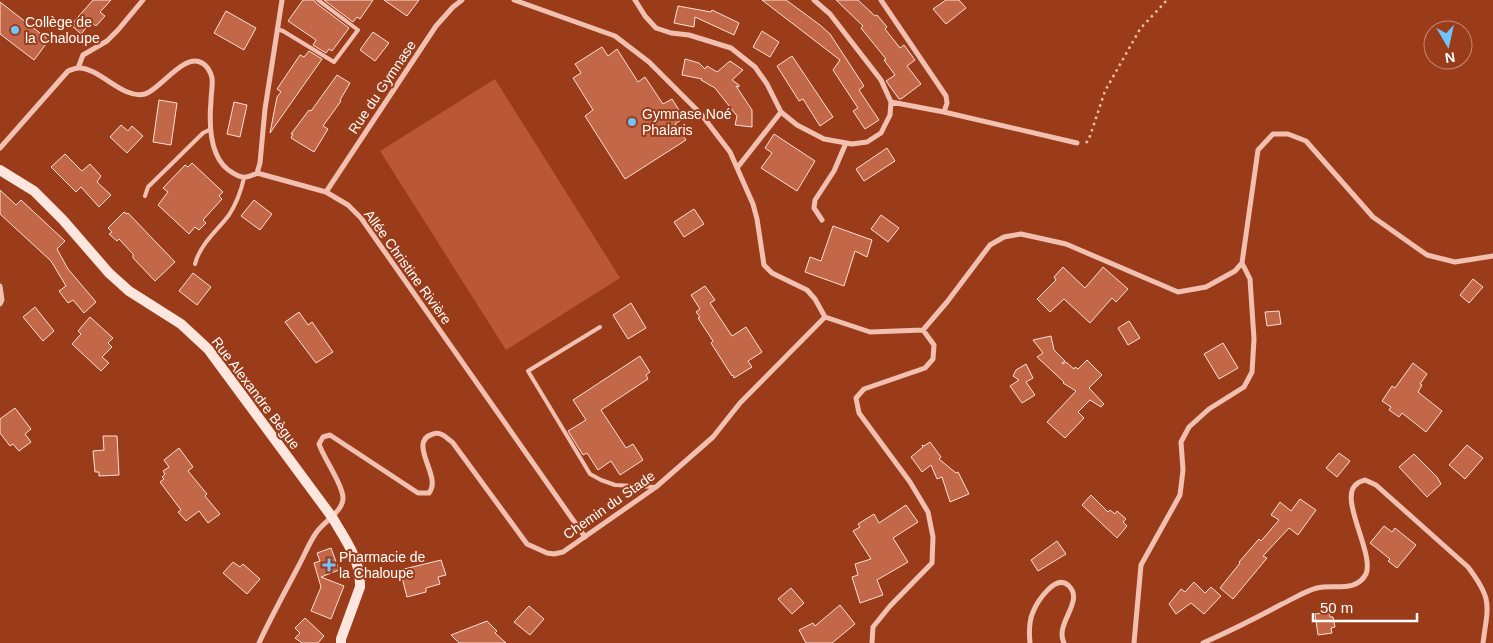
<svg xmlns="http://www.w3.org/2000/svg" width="1493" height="643" viewBox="0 0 1493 643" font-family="Helvetica,sans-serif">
<rect width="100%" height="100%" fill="#9a3c1a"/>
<path fill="#ba5735" d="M495,79l125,199 -114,72 -126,-199z"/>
<path fill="#c26747" stroke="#fce0d7" d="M93,0h18l-11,12 5,4 -9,10 -5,-4 -10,12 -10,-9z
M303,0h11l2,3 33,25 -17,23 -3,-2 -3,4 -13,-8 3,-5 -28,-19z
M324,0h49l-13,19 -3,-2 -4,5z
M384,0h35l-12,16z
M762,0h24l34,25 10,9 34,52 -5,4 20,30 -14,9 -12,-18 5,-3 -25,-38 7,-10z
M836,0h22l17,16 2,-1 10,12 -2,2 15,19 4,-3 11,15 -8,6 14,18 -20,15h-2l-13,-18 9,-6 -11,-15 2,-1 -25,-31 2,-2z
M946,0h13l7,8 -20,16 -13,-15z
M0,2l49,38 -15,20 -34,-26z
M678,6l33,6 1,-2 27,13 -5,12 -39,-18 -1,10 -20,-4z
M226,11l30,17 -12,22 -30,-17z
M762,31l17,11 -9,15 -17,-10z
M373,32l16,11 -14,18 -15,-11z
M602,47l6,9 9,-7 21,33 7,-5 18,27 9,-5 12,19 -9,6 11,16 -61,39 -40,-63 8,-6 -20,-32 8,-5 -6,-9z
M309,51l13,8 -52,74 7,-36 4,-5 -4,-3 23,-34 4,2z
M792,56l41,61 -13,9 -17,-27 -4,2 -22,-35z
M685,59l14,4 6,6 2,-3 10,6 13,-11 13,9 -11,10 7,5v2l-3,-1 16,24v17l-17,-2 2,-9 -22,-28 -14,-8 1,-1 -20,-4z
M337,75l13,8 -10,17 1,1 -18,25 5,3 -14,23 -23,-14 2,-4h-2l18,-24 2,1z
M159,100l18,3 -6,42 -18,-3z
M234,102l13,3 -7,32 -13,-3z
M121,125l7,6 4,-5 11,10 -16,17 -17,-16z
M774,134l41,27 -18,30 -36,-23 11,-15 -7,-5z
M887,148l8,13 -31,20 -8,-12z
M65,154l17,17 8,-7 11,12 -4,6 14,13 -12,12 -18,-20 -5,5 -25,-25z
M192,163l31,29 -4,4 3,3 -19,21 3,3 -7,7 -4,-3 -6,7 -31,-29 10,-13 -5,-4 22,-23 3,2z
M0,190l16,15 5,-5 44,41 -8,8 11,20 28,33 -12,11 -11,-13 -5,3 -9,-12 7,-5 -15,-25 -51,-47z
M254,200l18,14 -12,16 -19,-14z
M694,209l10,15 -20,13 -10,-15z
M124,212l3,2 1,-1 47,49 -20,19 -22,-23v-4l-14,-15 -2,2 -8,-7 3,-2 -4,-4z
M881,215l18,13 -11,14 -17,-13z
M833,226l39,14 -5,17 -12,-6 -11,35 -39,-14 5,-15 11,4z
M1063,267l22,21 18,-21 25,22 -12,13 -4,-4 -22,25 -26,-24 -14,13 -13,-13 19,-19 -2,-3z
M193,273l18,14 -14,18 -18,-14z
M1473,279l10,8 -14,16 -9,-8z
M705,286l10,14 -5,3 22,33 14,-9 16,25 -14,9 4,6 -18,11 -1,-3 -1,1 -21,-33 2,-2 -15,-23 2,-1 -4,-5 4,-3 -9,-14z
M631,303l15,25 -18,11 -15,-24z
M35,307l19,24 -11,10 -20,-24z
M1279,311l2,13 -14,2 -2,-14z
M299,312l9,13 4,-3 21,30 -17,11 -31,-41z
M90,317l23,21 -5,5 4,4 -10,10 7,6 -8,8 -29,-27 9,-10 -3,-3z
M1129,321l11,17 -12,7 -10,-17z
M1051,336l3,14 11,11 -3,2 1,1 3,-2 8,7 1,-2 3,2 9,-9 15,15 -13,13 15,16 -3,3 -11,-7 -12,12 6,6 -19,20 -18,-16 29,-31 -13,-8 1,-1 -27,-25 6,-4 -10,-13z
M1223,343l15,25 -19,11 -15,-25z
M640,356l10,16 -4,3 2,4 -47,31 25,38 7,-4 10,16 -23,15 -9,-14 -13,9 -11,-17 -4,2 -15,-24 18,-11 -13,-20z
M1413,363l14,11 -7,10 2,1 -4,7 24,19 -16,21 -24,-19 -3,4 -10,-7 2,-3 -9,-6 10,-15 3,2z
M1026,364l7,14 -7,4 9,13 -13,8 -12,-17 9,-6 -6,-4 3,-6z
M15,408l16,21 -6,5 6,8 -12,9 -6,-7 -3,2 -10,-13v-14z
M103,436h14l2,39 -20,1v-4h-4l-2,-21 11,-1z
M930,442l11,15 -2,2 17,14 2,-1 11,22 -19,8 -8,-25 -5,2 -6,-14 -9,7 -5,-7 -6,-8 12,-10 -1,-2 2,1z
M1467,445l16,13 -18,21 -16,-14z
M179,448l14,19 -5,4 19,23 -2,2 15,18 -12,9 -9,-12 -13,10 -8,-9 3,-2 -21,-28 4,-3 -2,-2 3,-3 -2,-3 6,-4 -5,-7z
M1339,453l11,8 -13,16 -11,-9z
M1414,454l23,23 4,7 -14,13 -28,-30z
M1091,495l17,17 2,-2 5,4 2,-3 9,8 -3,3 4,4 -10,12 -35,-33z
M1300,499l16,11 -18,25 -9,-7 -26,28 4,2 -34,41 -13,-11 20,-25 -1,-1 20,-23 2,2 18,-21 -8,-5 9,-13 11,9z
M906,505l12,17 -25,16 15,24 -31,18 6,15 -23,8 -8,-26 6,-2 -3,-11 16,-5 -18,-28 7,-4 -2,-3 16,-10 5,9z
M1384,526l8,6 3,-4 21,17 -19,23 -9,-7 2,-2 -20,-16z
M1057,541l9,13 -28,17 -7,-11z
M331,548l8,22 -18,7 23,9 -13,33 -20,-8 10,-24 -7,-24 6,-2 -3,-8z
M441,560l5,15 -8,2 2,7 -14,4v4l-19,5 -7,-27z
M233,562l7,5 3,-3 17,15 -13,15 -24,-21z
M1194,582l11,11 6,-6 10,9 -17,18 -13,-11 -15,11 -7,-10 12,-15 4,3z
M791,588l13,15 -12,11 -14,-15z
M840,605l15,19 -23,19h-26l-7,-13 14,-7 2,3z
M529,606l15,13 -14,16 -16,-13z
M1329,612l1,5h3l2,10 -4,1 1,5 -14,2 -3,-21z
M305,618l19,18 -6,7h-16l-7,-5 5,-5 -5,-5z
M487,621l10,10 -2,2 11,10h-47l-8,-8z"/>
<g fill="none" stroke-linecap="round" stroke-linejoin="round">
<path stroke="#f1c0b0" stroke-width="2.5" stroke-dasharray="2.5 4" stroke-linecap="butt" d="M1086,143l3,-4 16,-48 35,-62 27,-29"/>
<path stroke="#f1c0b0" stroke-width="4" d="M277,29l6,2 51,31 24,-32 -40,-30
M145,196l3,-9 55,-54 8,-4
M195,264c5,-20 22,-33 34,-49 7,-11 12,-24 15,-37
M600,327l-72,44 62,103 11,6 14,5 40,2"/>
<path stroke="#f1c0b0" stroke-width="5" d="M514,0l101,36 34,26 52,52 29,38 23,52 4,15 7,46 8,8 35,17 8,9 10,18
M635,0l10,16 11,12 15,5 18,2 42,13 24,19 12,17 14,28 16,13 27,14 28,5 15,-2 14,-9 9,-18 1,-13 -10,-22 -51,-66 -16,-14
M881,0l65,96 1,7 -3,9 -53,-10
M78,68l5,-13 24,-14 11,-11 25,-30
M944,112l133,31
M0,148l68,-77c3,-1 7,-3 11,-3 21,0 44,32 66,26 15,-4 39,-42 57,-31 5,2 9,10 10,15 1,7 -1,16 -1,23 -2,23 -2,59 22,72 9,6 15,5 24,0l69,19 22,13 13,13 224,319
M737,168l44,-56
M257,173l3,-10 5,-54 17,-109
M326,192l110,-166 17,-19 9,-7
M822,220l-8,-12 1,-8 19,-29 12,-28
M0,286l2,14 -2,4
M825,317l45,15 53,-2 11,15 -1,14 -8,9 -61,21 -8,9 3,15 51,69 18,30 5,25 -1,26 -42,43 -17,21 -1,16
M923,330l24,-28 43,-57 14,-8 17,-3 45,10 112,48 28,-5 29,-16 7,-8 16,-113 15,-16h15l18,7 67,76 54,38 28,7 38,-6
M259,643c12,-26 26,-51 39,-76 6,-11 11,-24 18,-34 7,-11 28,-22 27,-36 -1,-14 -19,-38 -24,-53l4,-7 7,-2 88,58h11c14,-16 -23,-51 4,-59 8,-3 14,4 20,9l74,101 20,9 7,1 9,-2 93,-65 57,-50 27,-34 85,-86
M1030,643c-1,-10 -1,-22 3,-31 4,-10 22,-38 35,-27 18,16 -14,38 -4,58
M1134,643l7,-78 39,-70 3,-25 -2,-28 8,-15 20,-18 35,-22 8,-15 2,-33 -4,-60 -8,-16
M1203,643c27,-12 53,-25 79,-39 11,-5 23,-13 35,-16 16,-4 39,5 49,-14 9,-21 -30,-79 -8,-91 2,-2 5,-2 7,-3l11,5 92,82c25,33 20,38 15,76"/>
<path stroke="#fce6de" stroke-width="10" d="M0,170l34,21 29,29 46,53 20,18 52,33 27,25 124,168c13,22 29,43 28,70l-19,52v4"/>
</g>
<g fill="#70c3ff" stroke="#9a3c1a" stroke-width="2">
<circle cx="15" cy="30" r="5"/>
<circle cx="632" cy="122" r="5"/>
<path d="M326.5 557.5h5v5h5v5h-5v5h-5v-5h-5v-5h5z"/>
</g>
<g text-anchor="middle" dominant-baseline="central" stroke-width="4" stroke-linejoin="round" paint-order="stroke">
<g font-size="14" fill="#fff" stroke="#9a3c1a" text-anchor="start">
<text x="25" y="22">Collège de<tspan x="25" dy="16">la Chaloupe</tspan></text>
<text x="642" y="114">Gymnase Noé<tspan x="642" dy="16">Phalaris</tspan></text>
<text x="339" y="557">Pharmacie de<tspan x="339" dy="16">la Chaloupe</tspan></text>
</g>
<g font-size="14" fill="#fff" stroke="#9a3c1a">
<text transform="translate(382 87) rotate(-56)">Rue du Gymnase</text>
<text transform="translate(408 267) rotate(54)">Allée Christine Rivière</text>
<text transform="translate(256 393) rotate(53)">Rue Alexandre Bègue</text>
<text transform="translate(609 505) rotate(-35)">Chemin du Stade</text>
</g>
</g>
<g transform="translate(1448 45) rotate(171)"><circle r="24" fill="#9a3c1a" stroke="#c28a76"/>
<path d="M0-4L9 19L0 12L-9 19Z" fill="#70c3ff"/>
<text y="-8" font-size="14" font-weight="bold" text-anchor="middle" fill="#ffffff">N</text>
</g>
<path d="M1313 613v8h104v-8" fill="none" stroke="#ffffff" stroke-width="2.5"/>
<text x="1320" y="613" font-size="15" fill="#ffffff" stroke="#9a3c1a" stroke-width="4" paint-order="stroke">50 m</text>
</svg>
